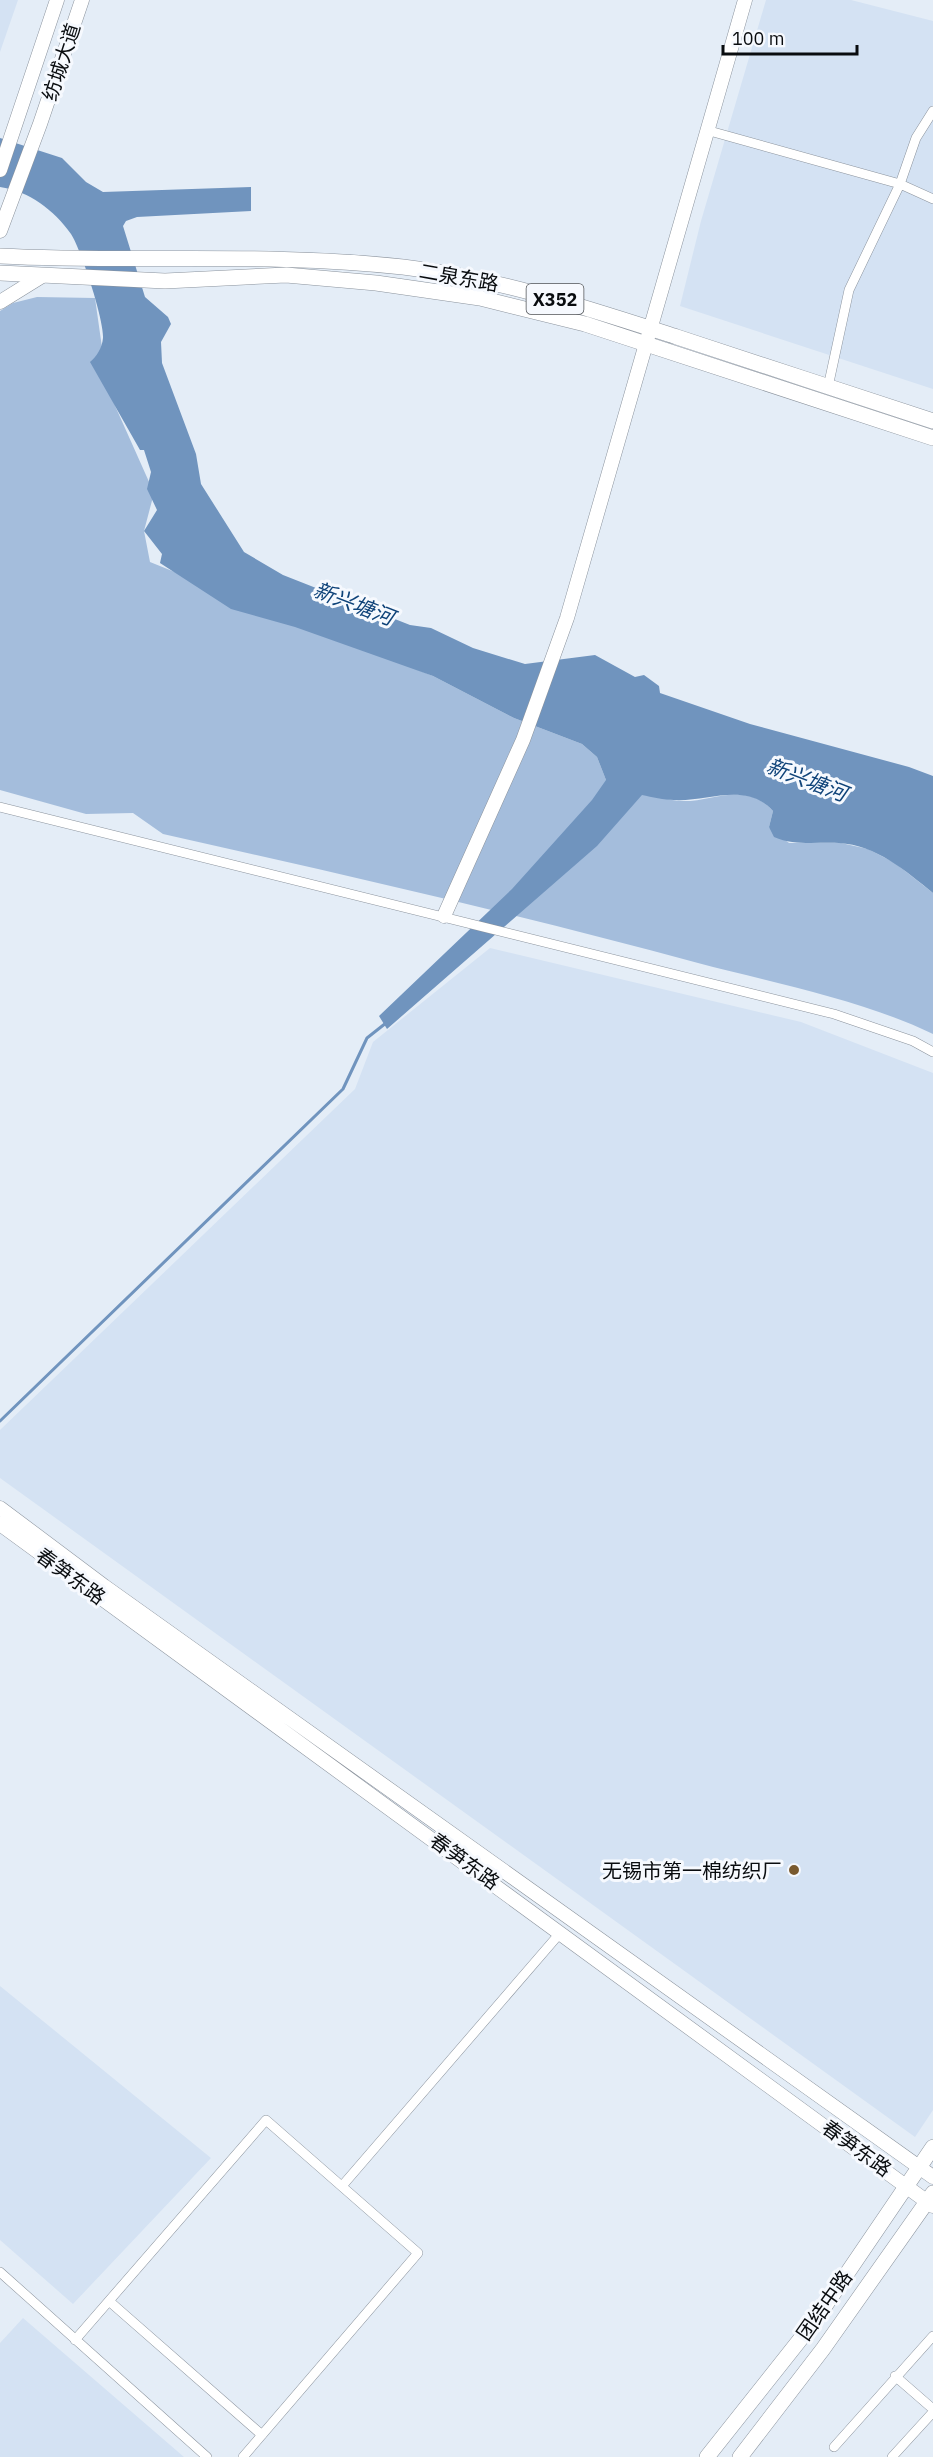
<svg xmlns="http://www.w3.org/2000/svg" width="933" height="2457" viewBox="0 0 933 2457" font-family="'IBM Plex Sans','Noto Sans SC',sans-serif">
<rect width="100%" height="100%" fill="#e4edf7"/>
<path fill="#d4e2f3" d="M0,0h18l-18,52z
M766,0h85l82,21v368l-253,-83 21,-85z
M490,948l311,74 132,51v1037l-18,27 -915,-659v-48l355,-341 18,-47z
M0,1986l211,172 -138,146 -73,-64z
M23,2318l161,139h-184v-114z"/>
<path fill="#a4bddc" d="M37,297l58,1 13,92 46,103 -10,38 6,31 283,114 81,42 68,26 15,13 9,23c22,6 44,15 66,20 35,7 71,-23 101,11l-4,16 20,16h52l27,6 27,14 38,30v141c-70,-34 -159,-51 -235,-71 -177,-48 -356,-89 -535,-129l-30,-21 -47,1 -86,-24v-479l13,-8z"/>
<path fill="#7094be" d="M0,138l62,20 24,24 17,10 148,-5v24l-114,6 -11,4 -3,5 22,71 23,20 3,7 -10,18 1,21 34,91 5,30 43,68 39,23 127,50 21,3 42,20 52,16 70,-9 40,22 9,-2 15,11 1,7 90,31 159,43 24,9v117c-27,-22 -57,-48 -94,-50 -23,-1 -44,3 -65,-6l-5,-10 4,-16c-27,-30 -65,-9 -99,-11 -10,0 -22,-3 -32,-5l-45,51 -210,183 -8,-13 133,-127 80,-89 14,-20 -9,-23 -15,-13 -68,-26 -81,-42 -138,-49 -64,-18 -71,-46 2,-9 -18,-23 13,-21 -10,-21 4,-17 -7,-22h-4l-50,-88c7,-6 12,-14 13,-24 1,-18 -22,-89 -32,-104 -17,-24 -42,-43 -71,-47z"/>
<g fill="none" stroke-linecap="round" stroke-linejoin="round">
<path stroke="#7094be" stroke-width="3" d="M0,1421l343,-332 24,-51 19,-15"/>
<g stroke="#8b939d" stroke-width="10">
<path id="street" d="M706,130l194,54 33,15
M828,387l21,-97 51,-106 16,-46 17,-27
M0,807l834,207 79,27 20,11
M342,2186l219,-254
M0,2272l207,185
M109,2301l153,134
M75,2340l191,-220 152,133 -175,204
M895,2376l38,33
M834,2447l99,-111
M892,2457l41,-45"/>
</g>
<g stroke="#8b939d" stroke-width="15">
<path id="secondary" d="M0,170l57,-170
M0,231l40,-107 42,-124
M0,302l42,-26
M444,916l79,-176 44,-122 178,-618
M0,1508l104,78 829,591
M0,1524l933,682"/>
</g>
<g stroke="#8b939d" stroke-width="16">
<path id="primary" d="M0,256c134,7 269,-4 403,11 94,11 184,41 274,70 85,28 171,56 256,84
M0,273l165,8 121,-6 90,8 104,15 105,26 348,114
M707,2457l107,-135 119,-175
M740,2457l83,-108 110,-156"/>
</g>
<use href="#street" stroke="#fff" stroke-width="9"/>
<use href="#secondary" stroke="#fff" stroke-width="14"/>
<use href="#primary" stroke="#fff" stroke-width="15"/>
</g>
<circle fill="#795a2f" stroke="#f6f9fe" stroke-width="2" cx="794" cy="1870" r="6"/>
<g text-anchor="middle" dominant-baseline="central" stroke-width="6" stroke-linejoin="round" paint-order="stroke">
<rect fill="#f6f9fe" stroke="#505357" stroke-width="1.5" x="526.5" y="284" width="57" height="30" rx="4.5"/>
<g font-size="18" font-weight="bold" fill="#090c0f">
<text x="555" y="299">X352</text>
</g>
<g font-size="20" fill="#090c0f" stroke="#f6f9fe">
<text transform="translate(61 62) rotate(-72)">纺城大道</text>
<text transform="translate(459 277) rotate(10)">二泉东路</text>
<text transform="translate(71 1576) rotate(36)">春笋东路</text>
<text transform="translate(465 1861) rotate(36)">春笋东路</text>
<text transform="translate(857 2148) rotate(36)">春笋东路</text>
<text transform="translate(824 2305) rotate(-55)">团结中路</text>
</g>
<g font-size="20" fill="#090c0f" stroke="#f6f9fe" text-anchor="end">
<text x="782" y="1870">无锡市第一棉纺织厂</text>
</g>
<g font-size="21" font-style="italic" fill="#0f4379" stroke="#f6f9fe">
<text transform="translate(354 603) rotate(21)">新兴塘河</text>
<text transform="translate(807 779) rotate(21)">新兴塘河</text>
</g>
</g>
<path d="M723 45v9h134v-9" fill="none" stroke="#090c0f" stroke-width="3"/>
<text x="732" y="45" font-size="18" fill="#090c0f" stroke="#f6f9fe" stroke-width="4.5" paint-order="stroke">100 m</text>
</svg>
